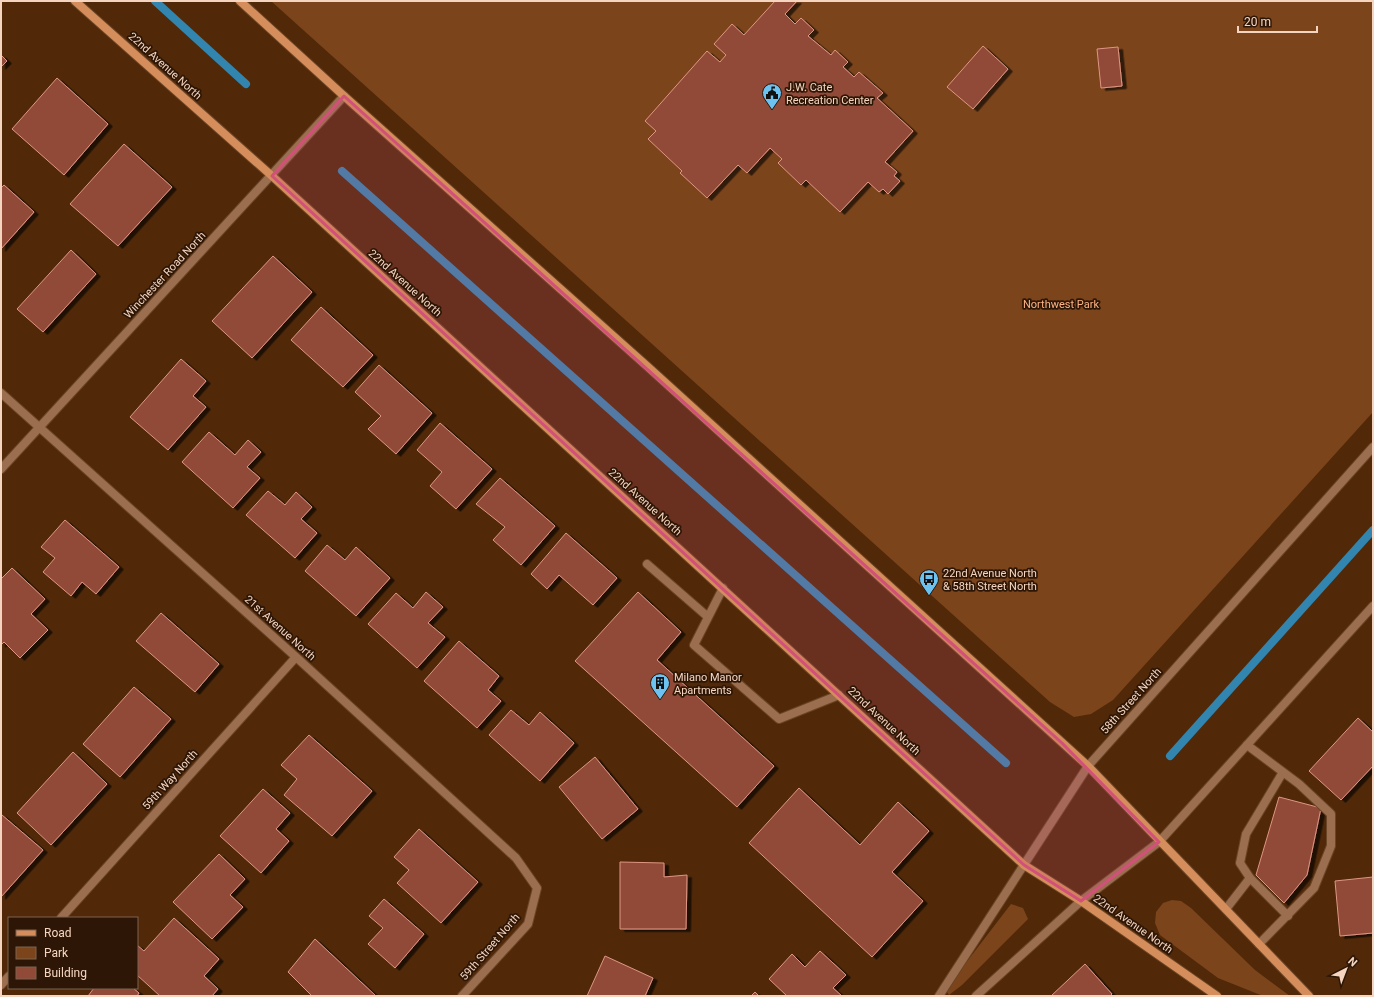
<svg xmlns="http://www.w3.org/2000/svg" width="1374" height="997" viewBox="0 0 1374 997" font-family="Roboto,sans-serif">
<defs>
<filter id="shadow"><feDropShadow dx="4.5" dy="2.5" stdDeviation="0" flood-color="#0009"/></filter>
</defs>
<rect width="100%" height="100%" fill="#512909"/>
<path fill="#7b441b" d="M271,1h1102v411l-260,288 -22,14 -17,3 -24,-15z
M1172,900l9,1 10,7 64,62 35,26h-27l-45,-18 -58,-43 -5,-12 1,-11 7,-9z
M1011,904l12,4 5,11 -66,66 -13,10 -2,-3 8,-15z"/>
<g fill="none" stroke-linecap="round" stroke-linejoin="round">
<path stroke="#3285af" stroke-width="8" d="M155,1l91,83
M342,171l664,592
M1170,756l203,-226"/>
</g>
<path fill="#914938" stroke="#df9684" filter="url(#shadow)" d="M775,1h22l-12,13 10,10 6,-6 13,12 -6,6 23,19 4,-5 13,12 -5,5 11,10 5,-5 24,21 -6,5 36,33 -28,31 12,10 -3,4 6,5 -12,13 -5,-5 -4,3 -11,-10 -28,30 -34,-32 -5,5 -23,-22 4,-4 -12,-11 -23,25 -9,-8 -31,33 -27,-25 2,-2 -34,-32 8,-8 -11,-10 62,-70 13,11 6,-7 -12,-11 18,-20 12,11z
M983,46l25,23 -35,40 -26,-22z
M1118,47l4,39 -21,2 -4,-39z
M1,55l6,6 -6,6z
M57,78l51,46 -44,51 -52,-46z
M124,144l48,43 -54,59 -48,-42z
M4,185l30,27 -33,37v-61z
M71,250l25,24 -53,58 -26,-23z
M273,256l39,36 -60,66 -40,-37z
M321,307l52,48 -30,32 -52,-47z
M181,359l25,22 -13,15 13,11 -38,43 -38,-33z
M379,365l53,48 -36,41 -28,-25 13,-13 -26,-24z
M440,423l52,46 -36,40 -26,-23 12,-14 -25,-22z
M209,432l26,23 13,-15 13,12 -14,15 13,11 -27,30 -51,-46z
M500,478l55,48 -34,39 -28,-25 12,-13 -29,-23z
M268,491l17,14 11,-13 16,15 -11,12 16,14 -22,25 -49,-43z
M65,520l54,47 -23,27 -14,-12 -11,14 -28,-24 12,-14 -14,-11z
M566,533l51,45 -24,27 -34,-30 -12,14 -16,-15z
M327,545l18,15 11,-13 34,31 -34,38 -51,-45z
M12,568l33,31 -14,15 17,16 -28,28 -16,-16 -3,3v-66z
M426,592l17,15 -15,16 17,14 -28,31 -49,-44 28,-31 17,15z
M638,592l43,40 -24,28 117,106 -37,41 -162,-146z
M161,613l58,51 -24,28 -59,-51z
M459,641l40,35 -11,14 13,11 -24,27 -53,-47z
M134,687l37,32 -51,58 -37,-33z
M511,710l18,15 11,-13 34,31 -34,38 -51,-46z
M1358,718l15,14v34l-32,34 -32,-29z
M309,735l63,56 -40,45 -48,-41 13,-16 -16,-14z
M73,752l34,32 -56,61 -34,-32z
M595,757l43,52 -36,30 -43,-52z
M799,788l61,57 38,-43 31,29 -37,41 31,29 -51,56 -123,-114z
M263,789l27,24 -14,16 13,12 -28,32 -41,-37z
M1279,797l42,11 -14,67 -23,28 -28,-28z
M2,815l41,35 -42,47v-82z
M419,829l59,53 -37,41 -44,-40 12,-13 -15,-13z
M219,854l26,25 -15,16 13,12 -31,32 -39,-37z
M620,862l44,1v14l23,-2 -1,54h-66z
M1373,877v56l-33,3 -5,-55z
M384,899l40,35 -29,34 -27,-24 15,-16 -14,-12z
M174,918l45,41 -15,17 14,13 -6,7h-52l-23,-21v-30l7,6z
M315,939l61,57h-64l-24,-24z
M820,951l26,24 -13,13 9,8h-55l-18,-17 23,-25 13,13z
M605,956l48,22 -8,18h-58z
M1085,964l27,30 -2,2h-59z
M94,988h39l6,5 -2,3h-49z
M755,992l4,4h-8z"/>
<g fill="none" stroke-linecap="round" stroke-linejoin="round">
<g stroke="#6b4526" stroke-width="10">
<path id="service" d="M647,564l61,53
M723,588l-29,57 85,74 60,-24
M1247,745l52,39 32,30v32l-17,42 -55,56
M1283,772l-37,62 -6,29 10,15 38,38
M1226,909l24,-31"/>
</g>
<g stroke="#6b4526" stroke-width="10">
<path id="minor" d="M1,393l295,264 220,201 21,30 -9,36 -66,72
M1,469l343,-373
M61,918l235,-261
M1,985l8,-9"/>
</g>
<g stroke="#6b4526" stroke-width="10">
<path id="tertiary" d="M939,996l149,-230 285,-319
M976,996l105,-95 78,-59 214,-236"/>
</g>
<g stroke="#6b4526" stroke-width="10">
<path id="secondary" d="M75,1l197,175 752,689 57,36 136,95
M240,1l104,95 303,270 441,400 221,230"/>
</g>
<use href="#service" stroke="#9c6e50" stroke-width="8"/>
<use href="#minor" stroke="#9c6e50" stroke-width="8"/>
<use href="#tertiary" stroke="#9c6e50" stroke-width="8"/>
<use href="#secondary" stroke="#d58d5b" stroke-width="8"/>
</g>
<path fill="#d15179" fill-opacity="0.2" stroke="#d15179" stroke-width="3" stroke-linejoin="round" d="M344,96l718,647 97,99 -78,59 -57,-36 -752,-689z"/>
<defs>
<g id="civic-pin" transform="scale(1)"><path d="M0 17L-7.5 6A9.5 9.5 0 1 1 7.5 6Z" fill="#6cc3f2" stroke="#2d1606"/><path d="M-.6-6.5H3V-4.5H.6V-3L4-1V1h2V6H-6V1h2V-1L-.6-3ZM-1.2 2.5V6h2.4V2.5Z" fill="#111"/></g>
<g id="bus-pin" transform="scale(1)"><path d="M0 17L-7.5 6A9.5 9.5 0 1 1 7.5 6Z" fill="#6cc3f2" stroke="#2d1606"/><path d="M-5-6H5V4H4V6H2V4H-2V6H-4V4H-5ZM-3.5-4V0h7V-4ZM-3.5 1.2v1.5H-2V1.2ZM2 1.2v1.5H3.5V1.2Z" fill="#111"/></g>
<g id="building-pin" transform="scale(1)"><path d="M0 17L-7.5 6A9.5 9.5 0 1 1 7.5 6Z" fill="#6cc3f2" stroke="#2d1606"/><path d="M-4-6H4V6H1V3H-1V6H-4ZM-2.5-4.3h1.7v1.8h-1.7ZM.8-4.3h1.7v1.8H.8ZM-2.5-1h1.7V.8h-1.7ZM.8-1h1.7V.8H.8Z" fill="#111"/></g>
</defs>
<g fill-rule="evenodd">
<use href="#civic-pin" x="772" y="93"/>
<use href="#bus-pin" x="929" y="579"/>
<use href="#building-pin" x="660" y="683"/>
</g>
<g text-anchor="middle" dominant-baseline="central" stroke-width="3.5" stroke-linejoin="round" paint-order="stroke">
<g font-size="11" fill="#f5d5c0" stroke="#2d1606">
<text transform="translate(165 66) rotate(42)">22nd Avenue North</text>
<text transform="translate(165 275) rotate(-47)">Winchester Road North</text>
<text transform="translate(405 283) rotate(42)">22nd Avenue North</text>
<text transform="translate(645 502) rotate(42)">22nd Avenue North</text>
<text transform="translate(280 628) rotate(42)">21st Avenue North</text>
<text transform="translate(1131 701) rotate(-48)">58th Street North</text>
<text transform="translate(884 721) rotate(43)">22nd Avenue North</text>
<text transform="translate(170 780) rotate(-48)">59th Way North</text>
<text transform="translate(1133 924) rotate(35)">22nd Avenue North</text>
<text transform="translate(490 947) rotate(-49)">59th Street North</text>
</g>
<g font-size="11" fill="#f5d5c0" stroke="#2d1606" text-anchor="start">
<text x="786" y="87">J.W. Cate<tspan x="786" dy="13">Recreation Center</tspan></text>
<text x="943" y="573">22nd Avenue North<tspan x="943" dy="13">&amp; 58th Street North</tspan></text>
<text x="674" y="677">Milano Manor<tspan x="674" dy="13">Apartments</tspan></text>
</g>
<g font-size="11" fill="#fcb484" stroke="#2d1606">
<text x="1061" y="304">Northwest Park</text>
</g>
</g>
<rect width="1374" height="997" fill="none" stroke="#f5d5c0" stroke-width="4"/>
<rect x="8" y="917" width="130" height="72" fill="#2d1606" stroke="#7d6250"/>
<rect x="16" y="930" width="20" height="6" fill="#d58d5b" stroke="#7d6250"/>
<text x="44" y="937" font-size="12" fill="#f5d5c0">Road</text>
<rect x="16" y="947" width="20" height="12" fill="#7b441b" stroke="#7d6250"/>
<text x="44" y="957" font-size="12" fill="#f5d5c0">Park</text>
<rect x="16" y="967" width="20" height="12" fill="#914938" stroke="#7d6250"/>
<text x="44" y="977" font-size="12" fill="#f5d5c0">Building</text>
<g transform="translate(1346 969) rotate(42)" stroke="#2d1606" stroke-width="3" paint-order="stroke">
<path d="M0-3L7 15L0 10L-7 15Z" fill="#f5d5c0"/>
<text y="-6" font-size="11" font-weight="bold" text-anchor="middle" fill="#f5d5c0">N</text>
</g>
<path d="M1238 26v6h79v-6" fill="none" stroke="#f5d5c0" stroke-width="2"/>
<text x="1244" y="26" font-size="12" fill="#f5d5c0" stroke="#2d1606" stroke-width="3" paint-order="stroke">20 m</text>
</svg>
